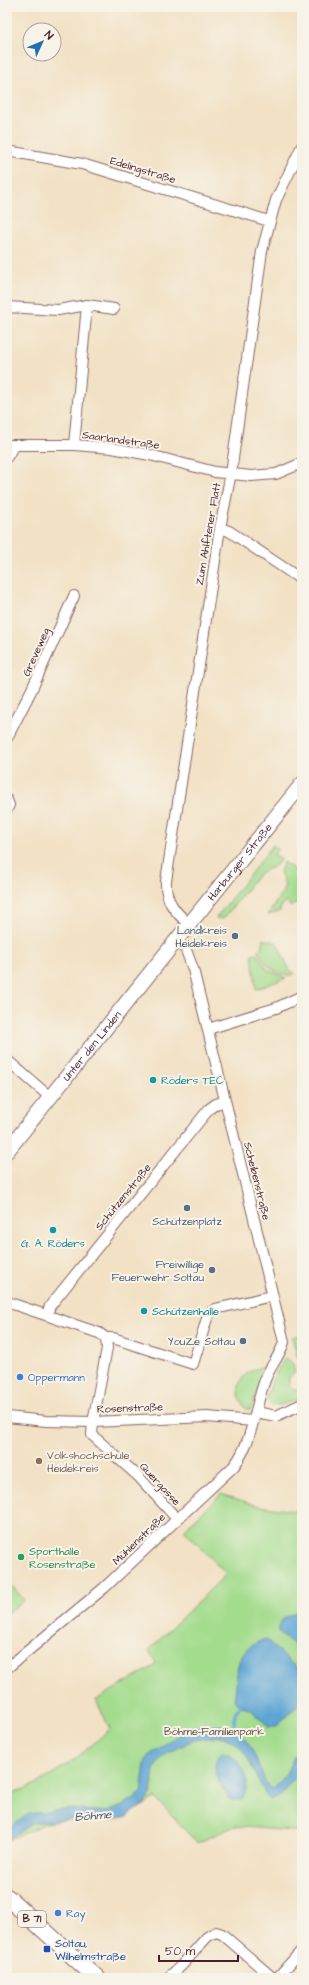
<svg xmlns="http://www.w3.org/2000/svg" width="309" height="1985" viewBox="0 0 309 1985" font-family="'Architects Daughter',sans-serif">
<rect width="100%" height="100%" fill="#f7f3e8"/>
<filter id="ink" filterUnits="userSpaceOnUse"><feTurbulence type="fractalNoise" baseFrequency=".025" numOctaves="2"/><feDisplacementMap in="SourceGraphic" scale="8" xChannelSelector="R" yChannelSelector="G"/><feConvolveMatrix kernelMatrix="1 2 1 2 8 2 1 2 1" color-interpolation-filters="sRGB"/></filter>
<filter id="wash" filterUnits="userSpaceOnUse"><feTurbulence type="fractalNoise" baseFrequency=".012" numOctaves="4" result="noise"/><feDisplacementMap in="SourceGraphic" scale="16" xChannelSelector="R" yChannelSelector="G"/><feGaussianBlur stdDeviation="0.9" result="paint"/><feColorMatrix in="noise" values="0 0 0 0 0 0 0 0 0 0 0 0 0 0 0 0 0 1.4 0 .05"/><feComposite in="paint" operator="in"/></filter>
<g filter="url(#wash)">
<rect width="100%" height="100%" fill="#f2e1c4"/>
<path fill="#a4dc8e" stroke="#777e5c" d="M273,845l5,4 -4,5 7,5c-8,12 -13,7 -23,16l-35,44 -7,-1z
M284,862l18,13v24l-11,8 -4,-5 -6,3 -1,6 -12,4 15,-24 2,-7 -5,-12z
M264,939l13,4 13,28 5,2 -3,2c-16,1 -27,-11 -34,-24l4,-5z
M256,953l12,17 18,8 -30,11 -4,-35z
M302,1335v22l-4,1 -6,-21z
M286,1357l6,6 3,9 -6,5v9l4,4h6l1,9 -20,6h-9l-4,-5c3,-16 9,-30 19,-43z
M265,1367l-14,42h-5c-16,-20 -5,-40 19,-42z
M221,1494l38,12 43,6v320l-67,-6 -38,17 -41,-45 -34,20h-37l-39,5 -39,18v-47c39,-8 74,-39 103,-65l-14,-29 60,-35 -7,-15 77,-76 -42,-44z
M7,1580l17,20 -17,14z"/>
<path fill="#5da5d4" stroke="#546280" d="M302,1609v44l-23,-21v-8l5,-6z
M265,1639c13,9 21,22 35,30l2,-1v32l-25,26h-9l-17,-16 -11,-4 -6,-6c6,-31 -4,-47 31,-61z
M227,1725c23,9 27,30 36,51 2,5 4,10 8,13 15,-6 23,-36 31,-49v28l-20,26 -11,6 -4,-3 -19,-38 -10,-15 -17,-8 -28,4 -28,15 -8,8 -3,7 -3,25 -7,9 -17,13 -14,3 -47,-1 -33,4 -26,17v-11l22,-15 43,-5 36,3 14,-6 14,-8 5,-6 4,-29 3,-7 37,-26 9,-3z
M223,1753c21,5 31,30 18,47h-10c-9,-10 -26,-38 -8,-47z"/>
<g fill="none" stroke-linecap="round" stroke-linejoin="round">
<path stroke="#5da5d4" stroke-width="3" d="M234,1730l1,-17 5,-7"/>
</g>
</g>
<g filter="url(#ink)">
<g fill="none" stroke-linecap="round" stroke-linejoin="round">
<g stroke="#856361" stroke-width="12">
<path id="minor" d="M7,151l75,13 187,57
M7,307l51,3 29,-5 27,4
M7,445h67l38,3 38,7 65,17 36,4 25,-2 26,-11
M74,445l13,-140
M7,457l7,-12
M220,528l9,3 73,49
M7,738l25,-49 42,-93
M7,800l2,5 -2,4
M189,924c-14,-12 -24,-23 -23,-43l54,-353 11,-55 31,-222 14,-51 26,-54
M208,1029l68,-21 26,-12
M7,1060l43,37
M7,1302l92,31 7,5h7l80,26 15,-49 7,-6 57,-13
M47,1315l3,-9 159,-197 7,-5 9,-3
M106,1338l1,10 -14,74 -1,13 46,41 39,43
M256,1412l20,4 26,-12
M7,1417l39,4 47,1 114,-5 46,4
M7,1668l97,-80 130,-122c19,-25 20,-57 31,-86 5,-14 15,-24 19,-38l-91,-373 -7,-19 -9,-10
M168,1978l15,-14 24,-27 9,-5 6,2 51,44
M277,1978l25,-28"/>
</g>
<g stroke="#856361" stroke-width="16">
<g id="secondary">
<path id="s1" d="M7,1151l295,-367"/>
</g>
</g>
<g stroke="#856361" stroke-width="18">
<path id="primary" d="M7,1897l90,81"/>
</g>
<use href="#minor" stroke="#fff" stroke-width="10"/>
<use href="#secondary" stroke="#fff" stroke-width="14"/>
<use href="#primary" stroke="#fff" stroke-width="16"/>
</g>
</g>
<g fill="#5c6f8a" stroke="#f7f3e8" stroke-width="1.5">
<circle cx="235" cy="936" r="4"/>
<circle cx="187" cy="1208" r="4"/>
<circle cx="212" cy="1270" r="4"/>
<circle cx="243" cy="1341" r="4"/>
</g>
<g fill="#0f9aa8" stroke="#f7f3e8" stroke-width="1.5">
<circle cx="153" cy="1080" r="4"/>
<circle cx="53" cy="1230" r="4"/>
<circle cx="144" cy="1311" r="4"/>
</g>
<g fill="#3f7fe0" stroke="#f7f3e8" stroke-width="1.5">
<circle cx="20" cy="1377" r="4"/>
<circle cx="58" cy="1913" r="4"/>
</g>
<circle fill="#8d6e63" stroke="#f7f3e8" stroke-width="1.5" cx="39" cy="1461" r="4"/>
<circle fill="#2e9e5b" stroke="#f7f3e8" stroke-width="1.5" cx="21" cy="1557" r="4"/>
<rect fill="#1a4fb4" stroke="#f7f3e8" stroke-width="1.5" x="43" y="1945" width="8" height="8" rx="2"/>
<g text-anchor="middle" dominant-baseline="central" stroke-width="4" stroke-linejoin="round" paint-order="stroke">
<rect fill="#f7f3e8" stroke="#7e5f64" stroke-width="1" x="18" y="1911" width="28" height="16" rx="3"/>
<g font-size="10" font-weight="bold" fill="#4a1f2b">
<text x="32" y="1919">B 71</text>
</g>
<g font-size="11" fill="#4a1f2b" stroke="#f7f3e8">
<text transform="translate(143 170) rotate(17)">Edelingstraße</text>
<text transform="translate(121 440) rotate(8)">Saarlandstraße</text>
<text transform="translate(208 534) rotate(-80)">Zum Ahlftener Flatt</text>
<text transform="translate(36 652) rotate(-66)">Greveweg</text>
<text stroke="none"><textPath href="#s1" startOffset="371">Harburger Straße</textPath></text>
<text stroke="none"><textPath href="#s1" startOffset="135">Unter den Linden</textPath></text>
<text transform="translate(257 1181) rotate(76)">Scheibenstraße</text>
<text transform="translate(123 1197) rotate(-51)">Schützenstraße</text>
<text transform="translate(130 1408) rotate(-2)">Rosenstraße</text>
<text transform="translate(160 1484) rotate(47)">Quergasse</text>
<text transform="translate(139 1539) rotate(-44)">Mühlenstraße</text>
</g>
<g font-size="11" fill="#4e5e75" stroke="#f7f3e8" text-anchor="end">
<text x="227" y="930">Landkreis<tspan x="227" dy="13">Heidekreis</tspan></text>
<text x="187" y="1221" text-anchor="middle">Schützenplatz</text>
<text x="204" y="1264">Freiwillige<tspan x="204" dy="13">Feuerwehr Soltau</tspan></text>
<text x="235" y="1341">YouZe Soltau</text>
</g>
<g font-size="11" fill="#0d838f" stroke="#f7f3e8" text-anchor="start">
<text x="161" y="1080">Röders TEC</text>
<text x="53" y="1243" text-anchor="middle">G. A. Röders</text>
<text x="152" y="1311">Schützenhalle</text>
</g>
<g font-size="11" fill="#366cbe" stroke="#f7f3e8" text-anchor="start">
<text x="28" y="1377">Oppermann</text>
<text x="66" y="1913">Ray</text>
</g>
<g font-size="11" fill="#785e54" stroke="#f7f3e8" text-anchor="start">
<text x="47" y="1455">Volkshochschule<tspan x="47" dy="13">Heidekreis</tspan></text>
</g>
<g font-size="11" fill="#27864d" stroke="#f7f3e8" text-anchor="start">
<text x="29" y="1551">Sporthalle<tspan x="29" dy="13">Rosenstraße</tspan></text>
</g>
<g font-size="11" fill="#604e44" stroke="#f7f3e8">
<text x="214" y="1731">Böhme-Familienpark</text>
</g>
<g font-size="11" fill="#164399" stroke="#f7f3e8" text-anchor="start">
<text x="55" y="1943">Soltau,<tspan x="55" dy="13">Wilhelmstraße</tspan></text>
</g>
<g font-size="12" font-style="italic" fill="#52556f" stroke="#f7f3e8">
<text transform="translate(93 1816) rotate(-5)">Böhme</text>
</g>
</g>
<rect width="309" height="1985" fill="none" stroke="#f7f3e8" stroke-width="24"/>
<g transform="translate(42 42) rotate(46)"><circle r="19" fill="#f7f3e8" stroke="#b29e9c"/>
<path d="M0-3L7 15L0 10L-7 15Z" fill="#1f6fb2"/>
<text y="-6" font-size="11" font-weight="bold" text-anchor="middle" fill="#4a1f2b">N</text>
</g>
<path d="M159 1955v6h79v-6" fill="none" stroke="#4a1f2b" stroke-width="2"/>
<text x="165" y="1955" font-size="12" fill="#4a1f2b" stroke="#f7f3e8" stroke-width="3" paint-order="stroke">50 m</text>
</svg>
